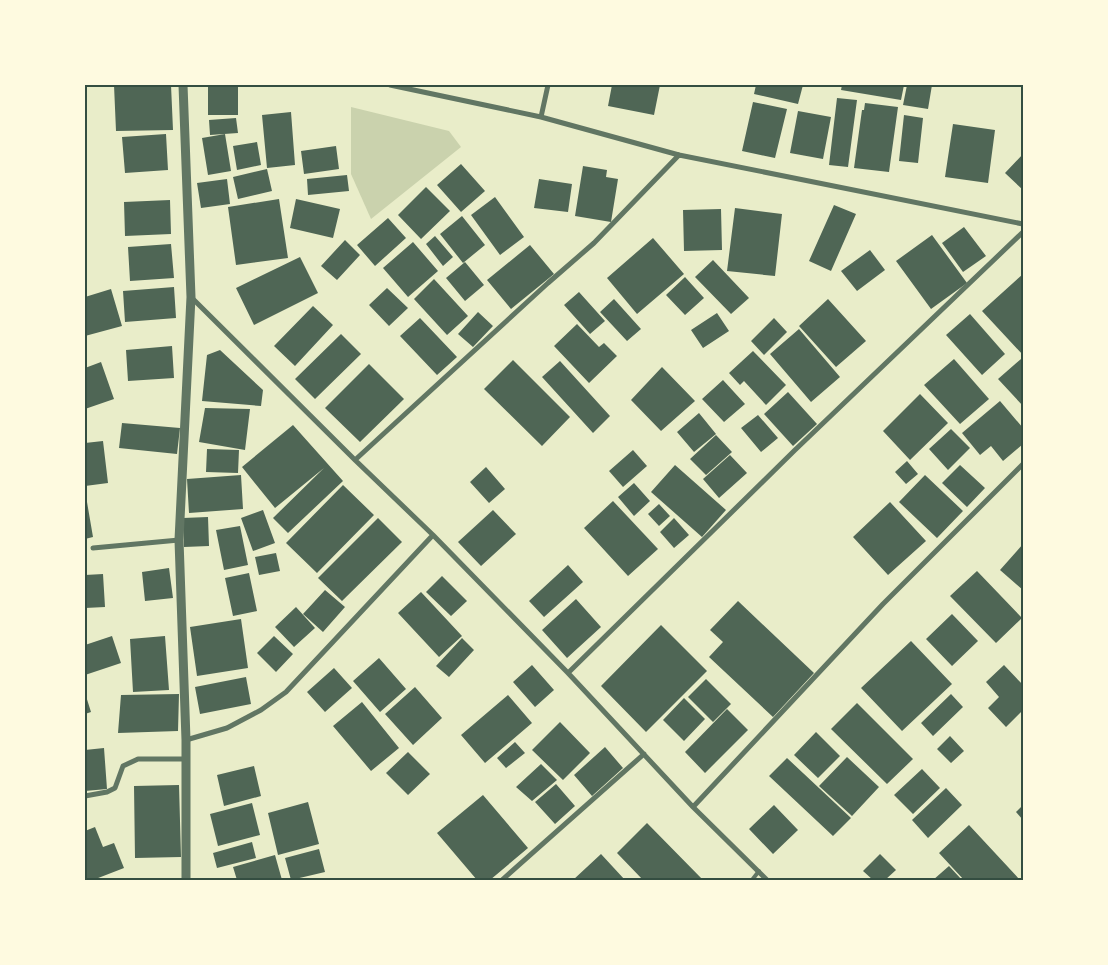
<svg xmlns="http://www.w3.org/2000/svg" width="1108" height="965" viewBox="0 0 1108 965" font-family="'Roboto Condensed',sans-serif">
<rect width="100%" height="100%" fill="#e9edc9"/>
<path fill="#cad2ad" d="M351,107l98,24 12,16 -90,72 -20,-45z"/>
<path fill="#4f6655" d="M114,85h57l2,45 -57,1z
M238,85v30h-30v-29z
M612,85h48l-6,30 -46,-9z
M756,85h47l-5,19 -44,-10z
M842,85h62l-3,15 -60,-10z
M907,85h25l-4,24 -25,-4z
M837,98l20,2 -9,67 -19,-2z
M753,102l34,7 -12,49 -33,-7z
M865,103l33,4 -9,65 -35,-4 8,-58h2z
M798,111l33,6 -8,42 -33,-6z
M291,112l4,53 -28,3 -5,-53z
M904,115l19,3 -5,45 -19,-2z
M236,118l2,15 -28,2 -1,-15z
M953,124l42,6 -7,53 -43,-6z
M166,134l2,36 -43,3 -3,-36z
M225,134l6,37 -23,4 -6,-37z
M257,142l4,23 -24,5 -4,-24z
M336,146l3,23 -35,5 -3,-23z
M1023,154v36l-18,-17z
M461,164l24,27 -24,21 -24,-27z
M583,166l24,4 -1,7 12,2 -7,43 -36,-6z
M267,169l5,22 -34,8 -5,-22z
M347,175l2,16 -41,4 -1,-16z
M227,179l3,25 -29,4 -4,-25z
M539,179l33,5 -4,28 -34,-4z
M426,187l24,24 -29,28 -23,-24z
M495,197l29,40 -24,18 -29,-40z
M279,199l9,59 -52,7 -8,-58z
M296,199l44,10 -7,29 -43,-10z
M170,200l1,34 -46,2 -1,-34z
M834,205l22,9 -25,57 -22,-10z
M735,208l47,6 -7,62 -48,-5z
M721,209l1,41 -38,1 -1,-41z
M462,216l23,29 -22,18 -23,-29z
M388,218l18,20 -31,28 -18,-21z
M964,227l22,29 -23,16 -21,-29z
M932,235l35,48 -36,26 -35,-48z
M435,236l18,21 -10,9 -17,-22z
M653,238l31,36 -47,40 -30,-36z
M345,240l15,15 -23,25 -16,-14z
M413,242l25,29 -30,26 -25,-29z
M171,244l3,34 -44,3 -2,-34z
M530,245l24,29 -43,35 -24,-29z
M870,250l15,20 -28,21 -16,-20z
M300,257l18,36 -64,32 -18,-37z
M713,260l36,38 -18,16 -36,-37z
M465,262l19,23 -19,16 -19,-23z
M1023,274v81l-41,-44z
M685,277l19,21 -19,17 -19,-20z
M434,279l34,37 -21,19 -33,-36z
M174,287l2,31 -51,4 -2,-31z
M387,288l21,20 -19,18 -20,-21z
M111,289l11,37 -37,10v-39z
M579,292l26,29 -15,13 -26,-29z
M614,299l27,30 -14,12 -27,-29z
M828,299l38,42 -30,26 -37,-41z
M313,306l20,19 -38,41 -21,-20z
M478,312l15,14 -20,21 -15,-13z
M717,313l12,18 -26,17 -12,-18z
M970,314l35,40 -23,21 -36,-40z
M420,318l37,39 -20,18 -37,-39z
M774,318l13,14 -23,23 -13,-14z
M577,324l22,23 5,-4 13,13 -28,27 -35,-37z
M799,329l41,48 -29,25 -41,-48z
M341,334l20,20 -46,45 -20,-20z
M172,346l2,32 -46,3 -2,-31z
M220,350l43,40 -2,16 -59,-5 5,-46z
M753,351l33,34 -20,20 -22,-24 -4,4 -11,-12z
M954,359l35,40 -29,25 -36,-39z
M1021,359l2,2v45l-25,-27z
M513,360l57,57 -28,29 -58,-57z
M560,361l50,55 -17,17 -51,-56z
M101,362l13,37 -29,10v-41z
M369,364l35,35 -44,43 -35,-34z
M662,367l33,34 -34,30 -30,-31z
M723,380l22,24 -21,18 -22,-23z
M788,392l29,32 -24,22 -29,-32z
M920,394l28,29 -38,37 -27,-29z
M1000,401l23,27v16l-20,17 -12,-15 -11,9 -18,-22z
M205,408l45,1 -5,41 -46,-8z
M699,413l17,21 -22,18 -17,-20z
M758,415l20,23 -17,14 -20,-24z
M122,423l58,5 -3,26 -58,-6z
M293,425l50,56 -55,52 -15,-15 51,-50 -49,40 -33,-41z
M951,429l19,19 -22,22 -19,-21z
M716,435l16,17 -26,23 -16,-16z
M103,441l5,42 -23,3v-43z
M207,449l32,1 -1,23 -32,-1z
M633,450l14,16 -24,21 -14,-16z
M730,455l17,18 -28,25 -16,-19z
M907,461l11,13 -12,10 -11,-12z
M675,465l51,45 -24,27 -51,-45z
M960,465l25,23 -18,19 -25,-24z
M486,467l19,22 -16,14 -19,-21z
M241,475l2,34 -54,4 -2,-34z
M925,475l38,36 -26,27 -38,-36z
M634,483l16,18 -16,15 -16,-19z
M343,485l31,30 -57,58 -31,-30z
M613,501l45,48 -30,27 -44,-48z
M85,502h2l6,35 -8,2z
M890,502l36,39 -38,34 -35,-38z
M659,504l11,12 -11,10 -11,-12z
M263,510l12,33 -22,8 -12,-33z
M493,510l23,24 -35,32 -23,-24z
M208,517l1,29 -25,1 -1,-29z
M378,518l24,24 -60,59 -24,-23z
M674,518l15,17 -15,13 -14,-16z
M240,526l8,39 -24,5 -8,-40z
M1023,544v46l-23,-20z
M276,553l4,18 -21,4 -4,-18z
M568,565l15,17 -39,35 -15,-16z
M169,568l4,30 -28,3 -3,-29z
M977,571l45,47 -26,25 -46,-47z
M249,573l8,38 -24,5 -8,-38z
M103,574l2,33 -20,1v-33z
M442,576l25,25 -16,15 -25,-24z
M325,590l20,17 -22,25 -20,-18z
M421,592l41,44 -23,21 -41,-44z
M576,599l25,28 -34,31 -25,-28z
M738,601l76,72 -41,44 -64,-60 14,-15 -13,-12z
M296,607l19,21 -21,19 -19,-20z
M952,614l26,27 -26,25 -26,-27z
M241,619l7,49 -51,8 -7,-49z
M661,625l46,46 -61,61 -45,-46z
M112,636l9,27 -36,12v-30z
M165,636l4,54 -36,2 -3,-53z
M274,636l19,18 -17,18 -19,-19z
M462,638l12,12 -25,27 -13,-11z
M911,641l41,43 -50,47 -41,-43z
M379,658l27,31 -26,23 -27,-31z
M532,665l22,25 -19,17 -22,-25z
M1004,665l19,20v25l-17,17 -18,-19 11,-11 -13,-15z
M334,668l18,20 -27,24 -18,-20z
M246,677l5,27 -51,10 -5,-27z
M706,679l25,25 -18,18 -25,-25z
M415,687l27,31 -29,27 -28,-31z
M85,693l6,19 -6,2z
M179,694l-1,37 -60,2 3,-38z
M951,694l12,13 -30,29 -12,-13z
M508,695l24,28 -47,40 -24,-28z
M684,698l21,21 -21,22 -21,-21z
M362,702l37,46 -28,23 -38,-45z
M857,703l56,56 -26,25 -56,-55z
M727,709l21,21 -43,43 -20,-21z
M560,722l30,31 -27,27 -31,-30z
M816,732l24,24 -22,22 -24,-23z
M950,736l14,15 -13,12 -14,-14z
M515,742l10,11 -19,15 -9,-10z
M605,747l18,21 -31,28 -18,-21z
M104,748l3,41 -22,2v-41z
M408,752l22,22 -22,21 -22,-22z
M847,757l32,30 -27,29 -33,-30z
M787,758l64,60 -18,18 -64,-60z
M541,764l16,16 -25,21 -16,-14z
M254,766l7,30 -37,10 -7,-31z
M922,769l18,19 -27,26 -19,-19z
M556,784l19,22 -20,18 -20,-22z
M179,785l2,72 -46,1 -1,-72z
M946,788l16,17 -34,33 -16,-18z
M483,795l45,53 -38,32h-13l-40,-47z
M308,802l11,42 -41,11 -10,-42z
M252,803l8,32 -42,11 -8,-32z
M774,805l24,25 -25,24 -24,-25z
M1023,805v15l-7,-8z
M647,823l56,57h-60l-26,-27z
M969,825l51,55h-56l-25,-27z
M95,827l8,20 11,-4 10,25 -31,12h-8v-49z
M252,842l4,16 -39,10 -4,-15z
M319,849l6,23 -34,8 -6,-22z
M601,854l24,26h-52z
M880,854l16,16 -11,10h-12l-10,-9z
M275,855l7,25h-45l-4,-13z
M949,866l13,14h-29z"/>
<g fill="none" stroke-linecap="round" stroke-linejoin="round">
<path stroke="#617663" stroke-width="4" d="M752,880l7,-9"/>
<path stroke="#617663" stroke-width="5" d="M390,85l151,32 138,38 344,69
M541,117l7,-32
M192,298l163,162 78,75 135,138 125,134 74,73
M355,460l193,-177 46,-40 85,-88
M93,548l86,-8
M568,673l227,-223 228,-218
M186,740l41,-12 34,-18 25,-18 147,-157
M85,796l22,-4 8,-4 8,-22 15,-7h47
M693,807l190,-203 140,-140
M502,880l142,-126"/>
<path stroke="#617663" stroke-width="9" d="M183,85l8,212 -12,243 7,200v140"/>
</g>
<rect width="1108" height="965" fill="none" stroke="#fefae0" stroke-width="172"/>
<rect x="86" y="86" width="936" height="793" fill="none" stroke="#344e41" stroke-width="2"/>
</svg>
